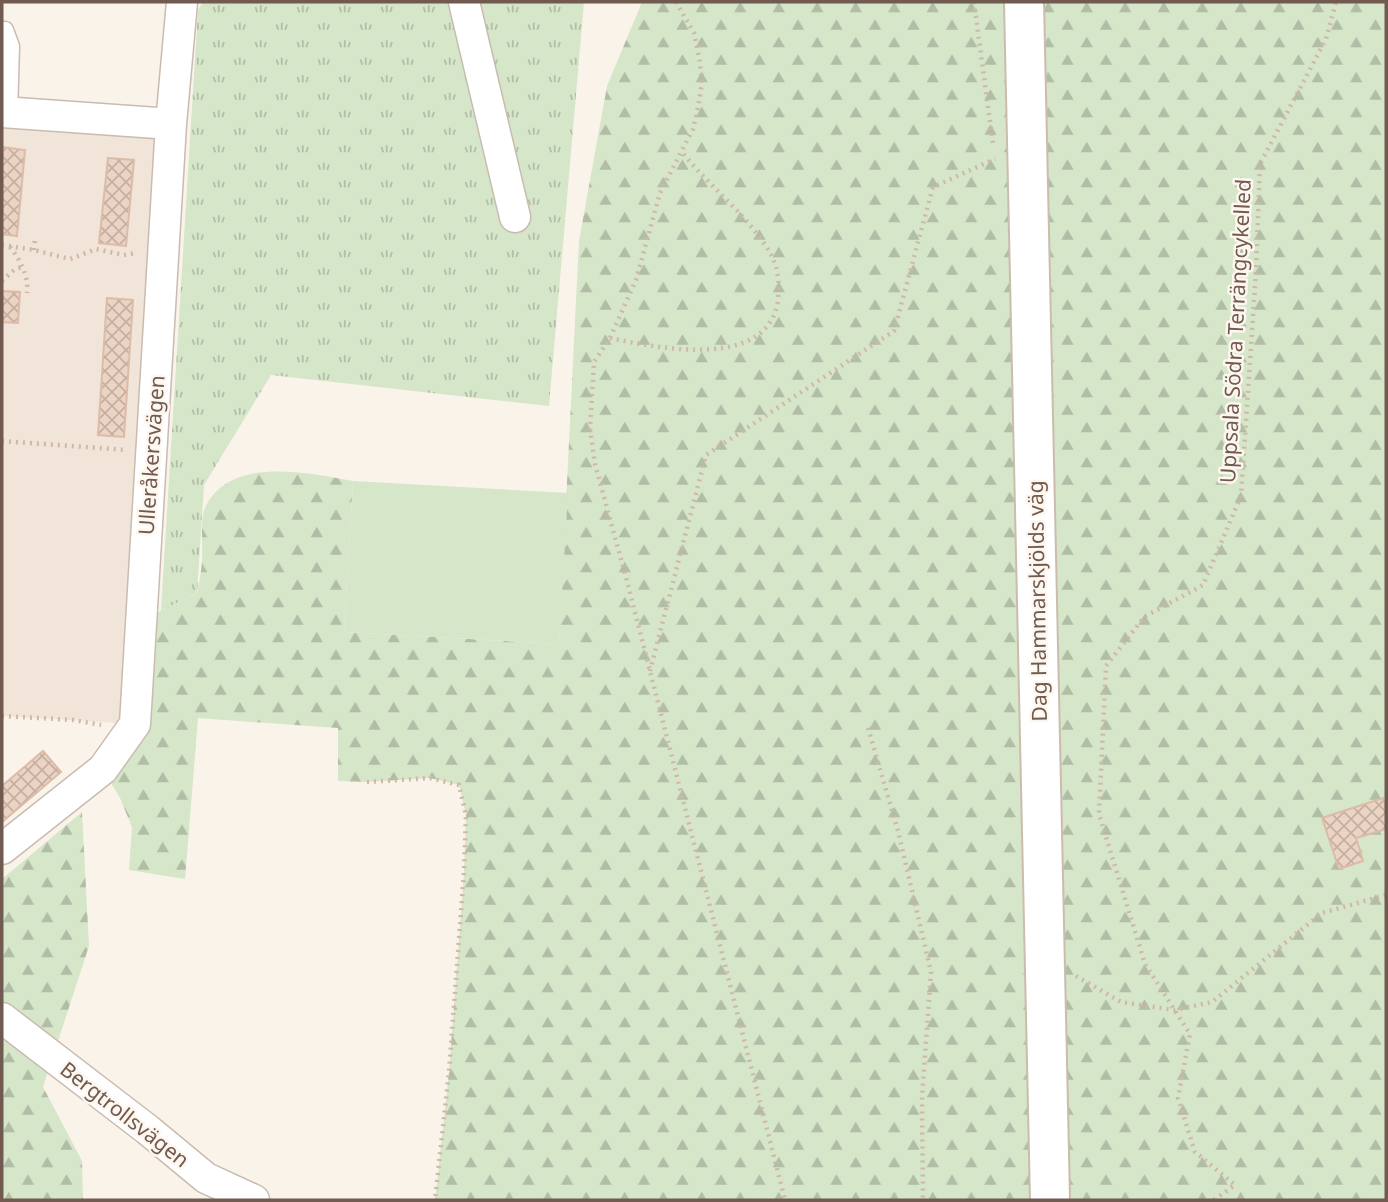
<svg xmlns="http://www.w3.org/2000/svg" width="1388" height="1202" viewBox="0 0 1388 1202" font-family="'Noto Sans',sans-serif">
<defs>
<pattern id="grass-tufts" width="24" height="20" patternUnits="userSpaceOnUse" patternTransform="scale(1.75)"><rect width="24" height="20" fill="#d5e6c9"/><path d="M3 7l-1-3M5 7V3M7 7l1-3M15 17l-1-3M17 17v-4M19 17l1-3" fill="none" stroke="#b1bda6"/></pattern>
<pattern id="forest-firs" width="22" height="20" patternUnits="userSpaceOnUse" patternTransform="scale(1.75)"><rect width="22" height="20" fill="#d5e6c9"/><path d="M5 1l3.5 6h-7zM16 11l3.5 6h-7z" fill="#b1bda6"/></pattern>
<pattern id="building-cross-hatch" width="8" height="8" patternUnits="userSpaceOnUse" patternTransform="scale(1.75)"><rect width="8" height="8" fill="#ecd4c4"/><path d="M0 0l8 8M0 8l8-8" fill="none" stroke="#c4afa2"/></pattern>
</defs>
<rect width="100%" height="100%" fill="#faf3e9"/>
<path fill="#f0e5d8" d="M2,112l169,12 -36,600 -133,-8z"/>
<path fill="url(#grass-tufts)" d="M203,2h381l-35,404 -278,-31 -67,110 -7,109 -36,16 37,-600z"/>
<path fill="url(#forest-firs)" d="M642,2h744v1198h-951l14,-128 15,-200 2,-57 -7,-30 -29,-7 -63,4 -29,-1v-53l-140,-10 -13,161 -56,-9 3,-43 -12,-29 -17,-29 32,-45 5,-94 21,-20 36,-16c2,-11 4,-21 5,-32 1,-14 -2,-43 3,-54 25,-53 103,-35 148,-27l-9,151 215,12 20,-403 28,-155z
M82,812l7,134 -46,141 39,74 1,39h-81v-321z"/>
<path fill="#d5e6c9" d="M353,481l215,12 -9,151 -215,-12z"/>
<path fill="url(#building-cross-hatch)" stroke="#dcbba7" stroke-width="2" d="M2,147l23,3 -8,86 -15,-2z
M108,158l26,2 -8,86 -27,-3z
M2,291l18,1 -2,31 -16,-1z
M107,298l26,2 -9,137 -26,-2z
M43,751l18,21 -59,50v-36z
M1383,798l3,11v20l-30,9 7,23 -24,8 -17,-51z"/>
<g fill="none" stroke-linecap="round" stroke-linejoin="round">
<g stroke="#cabbb0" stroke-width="19">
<path id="service" d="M2,30h3l6,16 -2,67"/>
</g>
<g stroke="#cabbb0" stroke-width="33">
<path id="minor" d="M464,2l51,215
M2,112l169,12
M2,849l101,-80 32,-45 36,-600 11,-122
M2,1018l146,112 58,48 48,22"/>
</g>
<g stroke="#ccbcae" stroke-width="42">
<path id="secondary" d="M1024,2l26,1198"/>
</g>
<path stroke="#d0b7a7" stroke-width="4.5" stroke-dasharray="2 5" stroke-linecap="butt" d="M676,2l18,31 5,24 3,26 -4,24 -5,22 -33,64 -24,87 -26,58 -16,24 -4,67 5,35 32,117 158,619
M974,2l19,142
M2,245l32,5 36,9 26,-10 28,6 12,-2
M10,247c10,12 19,30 17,46
M34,250l1,-13
M2,281l12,-11 8,-3
M610,338c48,10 158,33 168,-38 2,-19 0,-36 -11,-52 -23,-36 -58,-62 -85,-96
M2,441l125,9
M650,671l56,-216 188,-124 39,-144 62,-28
M2,716l71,4 28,5
M868,728l30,103 33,141 -9,126 1,102
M367,782l63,-4 29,7 7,30 -2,57 -15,200 -14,128
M1076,976l45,26 53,8 38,-8 110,-89 64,-18
M1214,1200l21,-15 -40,-33 -17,-54 12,-64 -45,-70 -46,-150 7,-148 38,-49 59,-32 38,-89 15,-225 4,-107 66,-125 10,-37"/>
<use href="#service" stroke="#fff" stroke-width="16"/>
<use href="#minor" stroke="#fff" stroke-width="30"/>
<use href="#secondary" stroke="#fff" stroke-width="38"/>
</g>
<g text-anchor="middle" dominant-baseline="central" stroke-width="5" stroke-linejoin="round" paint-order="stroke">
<g font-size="21" fill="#715b50" stroke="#fdf7ef">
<text transform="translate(1235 331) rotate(-87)">Uppsala Södra Terrängcykelled</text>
<text transform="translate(151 455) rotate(-86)">Ulleråkersvägen</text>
<text transform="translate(1037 601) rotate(-91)">Dag Hammarskjölds väg</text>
<text transform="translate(125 1114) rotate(38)">Bergtrollsvägen</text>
</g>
</g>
<rect width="1388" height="1202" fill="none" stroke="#715b50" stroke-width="7"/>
</svg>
